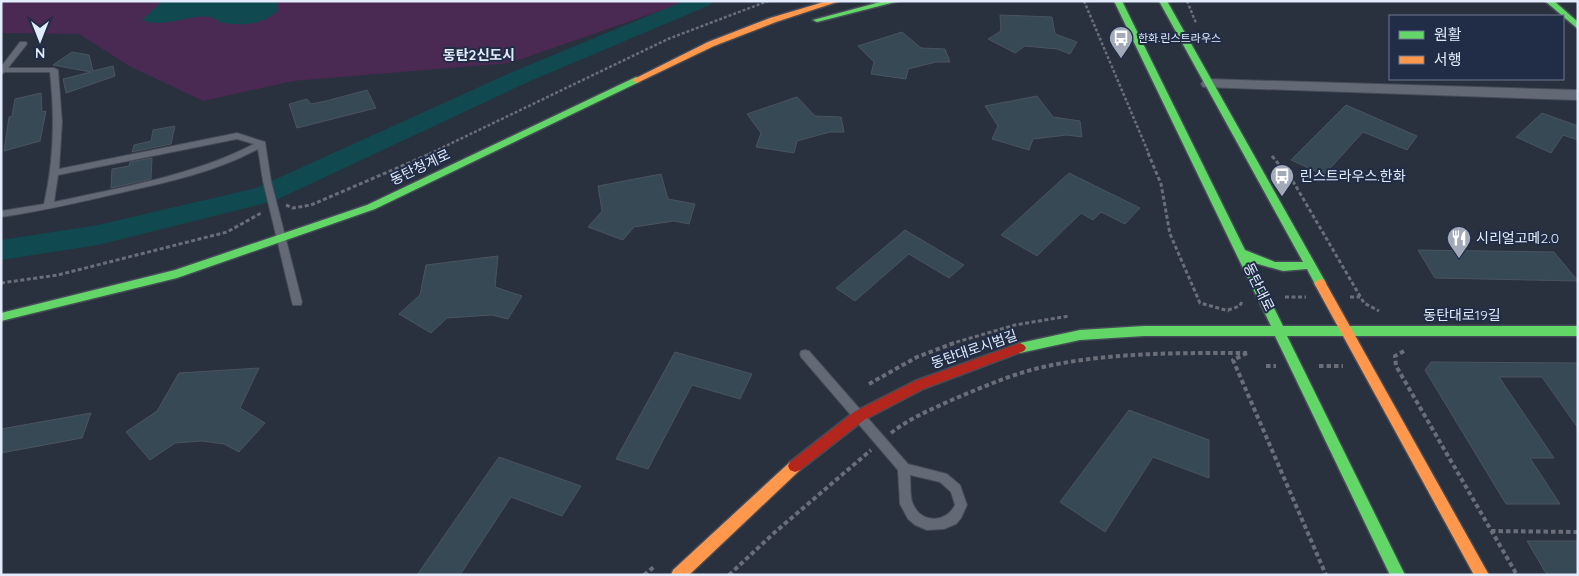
<svg xmlns="http://www.w3.org/2000/svg" width="1579" height="576" viewBox="0 0 1579 576" font-family="Quicksand,'Noto Sans KR',sans-serif">
<rect width="100%" height="100%" fill="#29303e"/>
<path fill="#4a2953" d="M1,1h687l-178,62 -217,18 -90,20 -74,-35 -50,-32 -78,-1z"/>
<path fill="#10494f" d="M162,1h115v10c-15,15 -38,15 -58,11 -14,-16 -53,9 -77,-2z"/>
<g fill="none" stroke-linecap="round" stroke-linejoin="round">
<path fill="#10494f" fill-rule="evenodd" d="M684,1h29l-3,4 -182,77 -254,119 -176,44 -97,15v-20l97,-15 158,-37 256,-116z"/>
</g>
<path fill="#384956" stroke="#4a545e" d="M1000,15l52,2 3,17 22,8 -7,12 -13,-5 -32,-3 -10,7 -27,-14 13,-8z
M902,32l19,16 24,1 5,13h-14l-28,7 -2,10 -35,-5 3,-12 -16,-16z
M72,52l17,3 4,16 20,-5 2,10 -49,17 -3,-14 28,-7 -38,-7z
M367,90l9,18 -79,20 -8,-24 18,-5 4,5 15,-3z
M41,93l1,19 4,-1 -6,30 -36,10 5,-34 3,-1 3,-17z
M1037,96l16,21 27,4 2,16 -15,-2 -34,4 -4,11 -37,-11 6,-13 -13,-20z
M797,97l18,19 26,1 3,15h-14l-33,9 -3,12 -38,-6 5,-14 -14,-19z
M1346,105l71,31 -10,14 -44,-18 -39,43 -33,-15z
M1542,113l36,13v14l-15,-5 -12,18 -35,-16z
M175,126l-4,18 -39,8 2,-7 17,-4 2,-11z
M152,158l-1,21 -40,9 1,-19 17,-3 1,-4z
M1069,173l71,35 -15,16 -24,-12 -8,8 -12,-7 -44,43 -36,-21z
M661,174l7,25 27,5 -6,20 -15,-3 -40,6 -11,13 -35,-13 14,-16 -4,-25z
M905,230l59,35 -15,13 -40,-24 -54,47 -19,-13z
M1418,250l136,2 24,29 -143,-3z
M498,256l-3,31 27,9 -14,23 -16,-4 -45,3 -16,15 -32,-19 21,-19 6,-30z
M675,352l77,22 -12,25 -48,-14 -44,84 -32,-10z
M1431,362l147,1v65l-36,-51h-43l55,81h-24l30,46h-54l-81,-134z
M259,368l-19,40 25,15 -26,29 -15,-8 -22,-3 -27,2 -25,17 -24,-28 31,-21 22,-38z
M1129,410l80,30v38l-56,-21 -48,75 -45,-30z
M91,413l-9,25 -81,15v-24z
M499,457l82,29 -19,30 -51,-19 -51,78h-43z
M1527,541h51v34h-31z"/>
<g fill="none" stroke-linecap="round" stroke-linejoin="round">
<g stroke="#454b57" stroke-width="2">
<path id="lane" d="M20,42h6l1,2 -19,24h46l4,2 4,52 -3,47 178,-36 28,9 6,39 31,121 -1,3h-8l-1,-3 -29,-121 -5,-32c-41,22 -85,32 -130,42 -43,10 -84,20 -127,26v-6l43,-7c10,-44 11,-87 6,-132h-45l-4,2v-7zM237,139l17,5c-59,31 -135,44 -200,58l4,-27z
M805,350l4,1 99,113 39,10 13,11 7,20 -6,13 -5,6 -12,5 -17,1 -12,-5 -7,-6 -8,-15 -2,-34 -97,-113 -1,-3 1,-3zM910,475l30,7 11,10 4,13c-8,17 -32,19 -41,1 -5,-8 -3,-22 -4,-31z"/>
</g>
<g stroke="#454b57" stroke-width="2">
<path id="street" d="M1209,79l369,11v10l-375,-13 -2,-3 2,-3z"/>
</g>
<g stroke="#454b57" stroke-width="3">
<path id="fast" d="M884,1h15l-82,21 -4,-2z
M1114,1h8l123,249 30,12h28l-144,-261h8l159,282 -6,4 -4,-1 -9,-17 -24,2 -32,-9 32,64h295v10h-291l118,239h-15l-115,-239h-131l-64,4 -60,13 -4,-2 -2,-3 2,-3 4,-2 60,-13 64,-4h127z
M1545,1h9l24,21v7z
M636,77l3,1v4l-264,127 -198,69 -176,43v-8l174,-43 192,-65z"/>
</g>
<g stroke="#454b57" stroke-width="3">
<path id="slow" d="M827,1h13l-64,21 -62,24 -75,36 -3,1 -4,-3 76,-38 62,-24z
M1320,279l4,1 165,295h-15l-160,-292z
M795,460l5,2 2,4 -2,4 -111,105h-18l2,-5 117,-108z"/>
</g>
<g stroke="#454b57" stroke-width="3">
<path id="jam" d="M1020,343l4,2 2,3 -2,3 -101,38 -59,31 -64,50 -5,2 -5,-2 -2,-4 2,-4 64,-50 61,-31z"/>
</g>
<path stroke="#6a6e79" stroke-width="2.5" stroke-dasharray="3 2" stroke-linecap="butt" d="M1084,1l65,153
M1187,1l9,22
M429,154l239,-115 100,-38"/>
<path stroke="#6a6e79" stroke-width="3" stroke-dasharray="4 2.5" stroke-linecap="butt" d="M1148,153l13,31 9,50 30,69 29,8
M1272,156l22,27 70,120 15,8
M286,205l7,3 18,-3 121,-52
M1,283l57,-8 169,-43 36,-20
M1285,297h21
M1350,297h10
M1228,310l12,-4 2,-5
M950,344l65,-19 54,-9"/>
<path stroke="#6a6e79" stroke-width="4" stroke-dasharray="4.5 3" stroke-linecap="butt" d="M1404,351l-9,5 1,10 121,209
M1247,353l-14,7 93,215
M1266,366h10
M1319,366h24
M869,384l48,-27 37,-14
M891,433c19,-15 41,-24 63,-34 29,-12 58,-25 89,-32 67,-15 136,-14 204,-14
M1491,531l87,1
M644,575l11,-9
M729,575l45,-42 97,-83"/>
<use href="#lane" fill="#646a75" fill-rule="evenodd"/>
<use href="#street" fill="#646a75" fill-rule="evenodd"/>
<use href="#fast" fill="#63d668" fill-rule="evenodd"/>
<use href="#slow" fill="#ff974d" fill-rule="evenodd"/>
<use href="#jam" fill="#b3261e" fill-rule="evenodd"/>
</g>
<defs>
<g id="bus-pin" transform="scale(1.25)"><path d="M0 17L-7.5 6A9.5 9.5 0 1 1 7.5 6Z" fill="#a2aaba" stroke="#212d46"/><path d="M-5-6H5V4H4V6H2V4H-2V6H-4V4H-5ZM-3.5-4V0h7V-4ZM-3.5 1.2v1.5H-2V1.2ZM2 1.2v1.5H3.5V1.2Z" fill="#fff"/></g>
<g id="restaurant-pin" transform="scale(1.25)"><path d="M0 17L-7.5 6A9.5 9.5 0 1 1 7.5 6Z" fill="#a2aaba" stroke="#212d46"/><path d="M-5-6h1v4h1v-4h1v4h1v-4h1v5L-1.5 .5V6h-2V.5L-5-1ZM5-6V6H3V1.5H1.5Q1.5-4 5-6Z" fill="#fff"/></g>
</defs>
<g fill-rule="evenodd">
<use href="#bus-pin" x="1121" y="38"/>
<use href="#bus-pin" x="1282" y="176"/>
<use href="#restaurant-pin" x="1459" y="238"/>
</g>
<g text-anchor="middle" dominant-baseline="central" stroke-width="4" stroke-linejoin="round" paint-order="stroke">
<g font-size="11" fill="#e3ecfc" stroke="#212d46" text-anchor="start">
<text x="1138" y="38">한화.린스트라우스</text>
</g>
<g font-size="14" font-weight="bold" fill="#e3ecfc" stroke="#212d46">
<text x="479" y="55">동탄2신도시</text>
</g>
<g font-size="14" fill="#e3ecfc" stroke="#212d46">
<text transform="translate(420 167) rotate(-25)">동탄청계로</text>
<text transform="translate(1259 287) rotate(64)">동탄대로</text>
<text x="1462" y="315">동탄대로19길</text>
<text transform="translate(974 349) rotate(-19)">동탄대로시범길</text>
</g>
<g font-size="14" fill="#e3ecfc" stroke="#212d46" text-anchor="start">
<text x="1300" y="176">린스트라우스.한화</text>
<text x="1476" y="238">시리얼고메2.0</text>
</g>
</g>
<rect width="1579" height="576" fill="none" stroke="#e3ecfc" stroke-width="5"/>
<rect x="1389" y="15" width="175" height="65" fill="#212d46" stroke="#6f798f"/>
<rect x="1399" y="31" width="25" height="8" fill="#63d668" stroke="#6f798f"/>
<text x="1434" y="40" font-size="15" fill="#e3ecfc">원활</text>
<rect x="1399" y="56" width="25" height="8" fill="#ff974d" stroke="#6f798f"/>
<text x="1434" y="65" font-size="15" fill="#e3ecfc">서행</text>
<g transform="translate(40 40) rotate(180)" stroke="#212d46" stroke-width="4" paint-order="stroke">
<path d="M0-4L9 19L0 12L-9 19Z" fill="#e3ecfc"/>
<text y="-8" font-size="14" font-weight="bold" text-anchor="middle" fill="#e3ecfc">N</text>
</g>
</svg>
